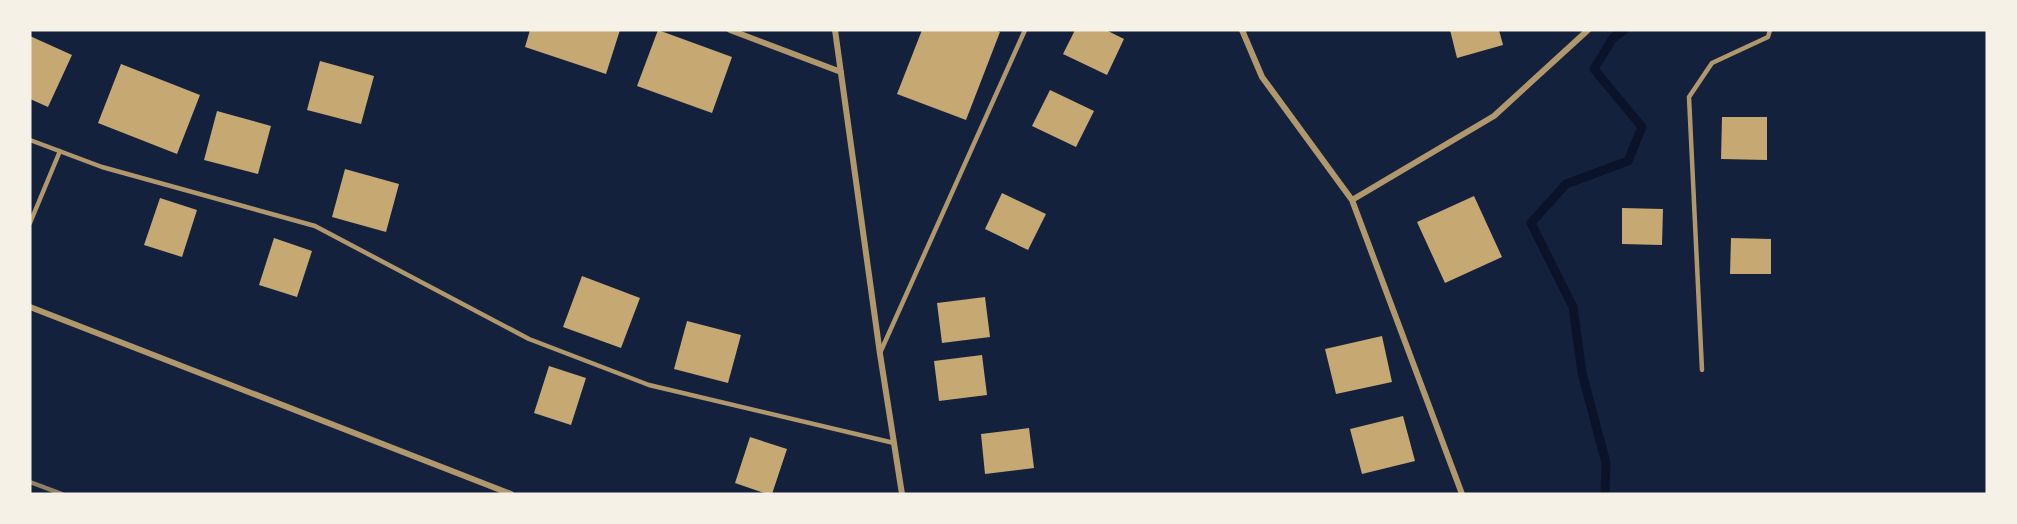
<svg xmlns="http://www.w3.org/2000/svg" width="2017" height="524" viewBox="0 0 2017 524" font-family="'PT Sans Narrow',sans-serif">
<rect width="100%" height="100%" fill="#14213d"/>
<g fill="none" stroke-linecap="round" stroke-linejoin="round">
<path stroke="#0b132b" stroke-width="9" d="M1605,494l1,-31 -24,-90 -9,-66 -42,-84 35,-39 62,-23 14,-34 -48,-58 19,-31 11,-8"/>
</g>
<path fill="#c6a872" d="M530,30h90l-14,44 -81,-27z
M658,30l74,27 -20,56 -75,-27z
M922,30h73l5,2 -34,88 -69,-26z
M1075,30h31l18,9 -17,36 -44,-21z
M1450,30h49l4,15 -46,13z
M30,36l42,19 -24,52 -18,-8z
M320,61l54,15 -13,48 -54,-14z
M121,64l79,31 -23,59 -79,-31z
M1050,90l44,21 -18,36 -44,-21z
M217,111l54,15 -13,48 -54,-14z
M1722,117h45v43l-46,-1z
M345,169l54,15 -13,48 -54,-15z
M1002,193l44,21 -18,36 -43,-21z
M1474,196l28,61 -57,26 -28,-61z
M160,198l37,12 -15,47 -38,-12z
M1622,208l41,1 -1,36 -40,-1z
M274,238l38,13 -15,46 -38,-12z
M1731,238l40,1v35h-41z
M582,276l58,22 -19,50 -58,-21z
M985,297l5,40 -48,6 -5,-40z
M687,321l54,14 -13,48 -54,-14z
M1382,336l10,46 -56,12 -11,-45z
M982,355l5,40 -48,6 -5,-40z
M549,366l37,12 -15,47 -37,-12z
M1403,416l12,45 -53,13 -12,-45z
M1029,428l5,40 -49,6 -4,-40z
M750,437l37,12 -15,45h-5l-32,-11z"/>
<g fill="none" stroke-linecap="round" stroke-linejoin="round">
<path stroke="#b1986c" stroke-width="4.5" d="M30,140l72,27 213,59 214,113 120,46 245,58
M30,223l30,-72
M880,353l145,-323
M1702,370l-13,-273 23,-34 56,-26 2,-7"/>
<path stroke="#b1986c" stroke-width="6" d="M730,30l111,42
M835,30l45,324 22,140
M1242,30l20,47 90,123 110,294
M1352,200l142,-84 94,-86
M30,307l481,187"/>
<path stroke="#918062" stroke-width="4.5" d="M30,482l32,12"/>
</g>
<rect width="2017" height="524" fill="none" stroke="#f6f1e7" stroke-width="63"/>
</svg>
